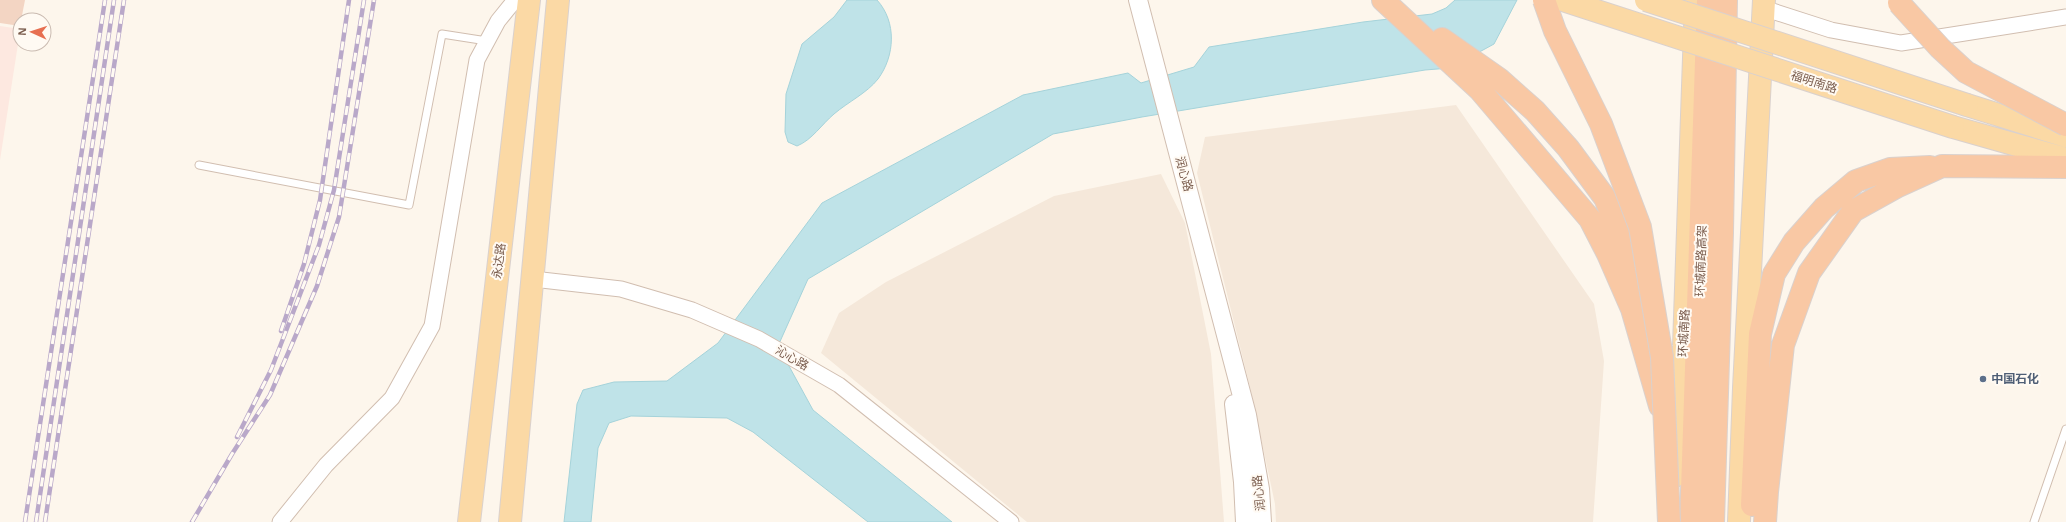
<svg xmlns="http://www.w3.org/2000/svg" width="2066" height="522" viewBox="0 0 2066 522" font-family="Helvetica,'Noto Sans SC',sans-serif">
<rect width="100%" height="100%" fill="#fdf6ec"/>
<path fill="#f5e8da" d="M1456,105l138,199 10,57 -11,161h-317l-1,-18 -25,-117 -53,-214 8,-36z
M1161,174l24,49 26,131 13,168h-197l-206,-169 18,-40 47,-31 168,-86z"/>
<path fill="#fde8e0" d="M0,26l20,3v2l-20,129z"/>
<path fill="#bfe3e8" stroke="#a5d3da" d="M847,0h30c20,22 18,56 1,79 -11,14 -30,23 -44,35 -12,10 -22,26 -37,32l-9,-4 -3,-10 1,-38 16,-50 32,-27z
M1455,0h62l-23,44 -44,24 -25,2 -283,47 -89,17 -245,145 -30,67 35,64 139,112h-84l-115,-90 -26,-14 -96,-2 -22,7 -11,25 -7,74h-27l13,-118 6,-14 31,-8 53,-1 51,-38 104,-140 201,-108 105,-22 13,10 53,-16 15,-20 154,-25 69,-8 14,-6z"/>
<path fill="#f3d5c3" d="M0,0h25l-5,26 -20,-3z"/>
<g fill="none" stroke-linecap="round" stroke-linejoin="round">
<g stroke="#d1beb0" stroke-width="9">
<path id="service" d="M199,165l210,40 33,-171 45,7
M2034,522l32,-93"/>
</g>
<g stroke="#d1beb0" stroke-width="17">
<path id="minor" d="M1763,8l68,22 70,13 165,-26
M533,279l88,10 71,21 67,29 80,46 172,137
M280,522l46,-57 66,-67 40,-72 45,-266 21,-39 17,-21"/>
</g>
<g stroke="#d1beb0" stroke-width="20">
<path id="tertiary" d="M1138,0l109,415 13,74 2,33
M1234,404l9,78 2,40"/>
</g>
<g stroke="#dad1cd" stroke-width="24">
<path id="primary" d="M1967,105l99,31
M1953,127l113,32
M1675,476l9,-130 12,-346
M469,522l60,-522
M510,522l48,-522
M1739,522l5,-134 20,-388"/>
</g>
<g stroke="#dad1cd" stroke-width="24">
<path id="trunk" d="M1383,0l97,90 110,129 18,35 24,55 28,97
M1442,39l57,40 36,32 33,37 37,50 42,101
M1752,505l8,-171 14,-60 20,-32 30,-34 32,-27 34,-12 40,-2
M1691,522l17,-522
M1713,522l9,-289 4,-233
M1765,522l2,-30 16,-147 26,-72 44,-62 45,-25 44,-20 124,1"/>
</g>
<use href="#service" stroke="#fff" stroke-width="7"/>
<use href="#minor" stroke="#fff" stroke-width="15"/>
<use href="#tertiary" stroke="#fff" stroke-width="18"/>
<use href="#primary" stroke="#fbd9a5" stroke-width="22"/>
<use href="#trunk" stroke="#f9c8a4" stroke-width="22"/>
<g stroke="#b9a8c9" stroke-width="4.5">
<path id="rail" d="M281,331l23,-67 16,-64 29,-200
M237,437l34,-67 48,-125 15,-55 30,-190
M25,522l80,-522
M36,522l78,-522
M45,522l79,-522
M192,522l40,-68 38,-59 47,-109 22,-69 35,-217"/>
</g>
<use href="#rail" stroke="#fffaf3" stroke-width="3" stroke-dasharray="9" stroke-linecap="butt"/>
<g stroke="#dad1cd" stroke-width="24" stroke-linecap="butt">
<path id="primary-bridge" d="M1563,0l390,127
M1646,0l321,105"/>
</g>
<g stroke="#dad1cd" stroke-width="24" stroke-linecap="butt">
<path id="trunk-bridge" d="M1544,0l11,31 46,93 39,103 22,130 7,165
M1899,3l41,45 26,24 100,53"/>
</g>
<use href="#primary-bridge" stroke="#fbd9a5" stroke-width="22"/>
<use href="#trunk-bridge" stroke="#f9c8a4" stroke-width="22"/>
</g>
<circle fill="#5c6f8a" stroke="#fffaf3" stroke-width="1.5" cx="1983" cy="379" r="4"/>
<g text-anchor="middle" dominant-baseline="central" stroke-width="4" stroke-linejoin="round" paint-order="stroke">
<g font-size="12" fill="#7a5c4d" stroke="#fffaf3">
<text transform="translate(1814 82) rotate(18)">福明南路</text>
<text transform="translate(1184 174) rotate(75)">润心路</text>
<text transform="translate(499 261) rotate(-83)">永达路</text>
<text transform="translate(1701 261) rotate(-88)">环城南路高架</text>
<text transform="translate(1684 333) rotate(-87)">环城南路</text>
<text transform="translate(792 358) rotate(30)">沁心路</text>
<text transform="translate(1259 493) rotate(-96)">润心路</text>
</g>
<g font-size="12" font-weight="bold" fill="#4e5e75" stroke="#fffaf3" text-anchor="start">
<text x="1991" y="379">中国石化</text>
</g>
</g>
<g transform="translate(32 32) rotate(273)"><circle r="19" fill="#fffaf3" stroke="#cabbb1"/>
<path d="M0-3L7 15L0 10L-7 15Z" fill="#e76f51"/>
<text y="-6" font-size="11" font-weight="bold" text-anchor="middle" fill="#7a5c4d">N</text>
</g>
</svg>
